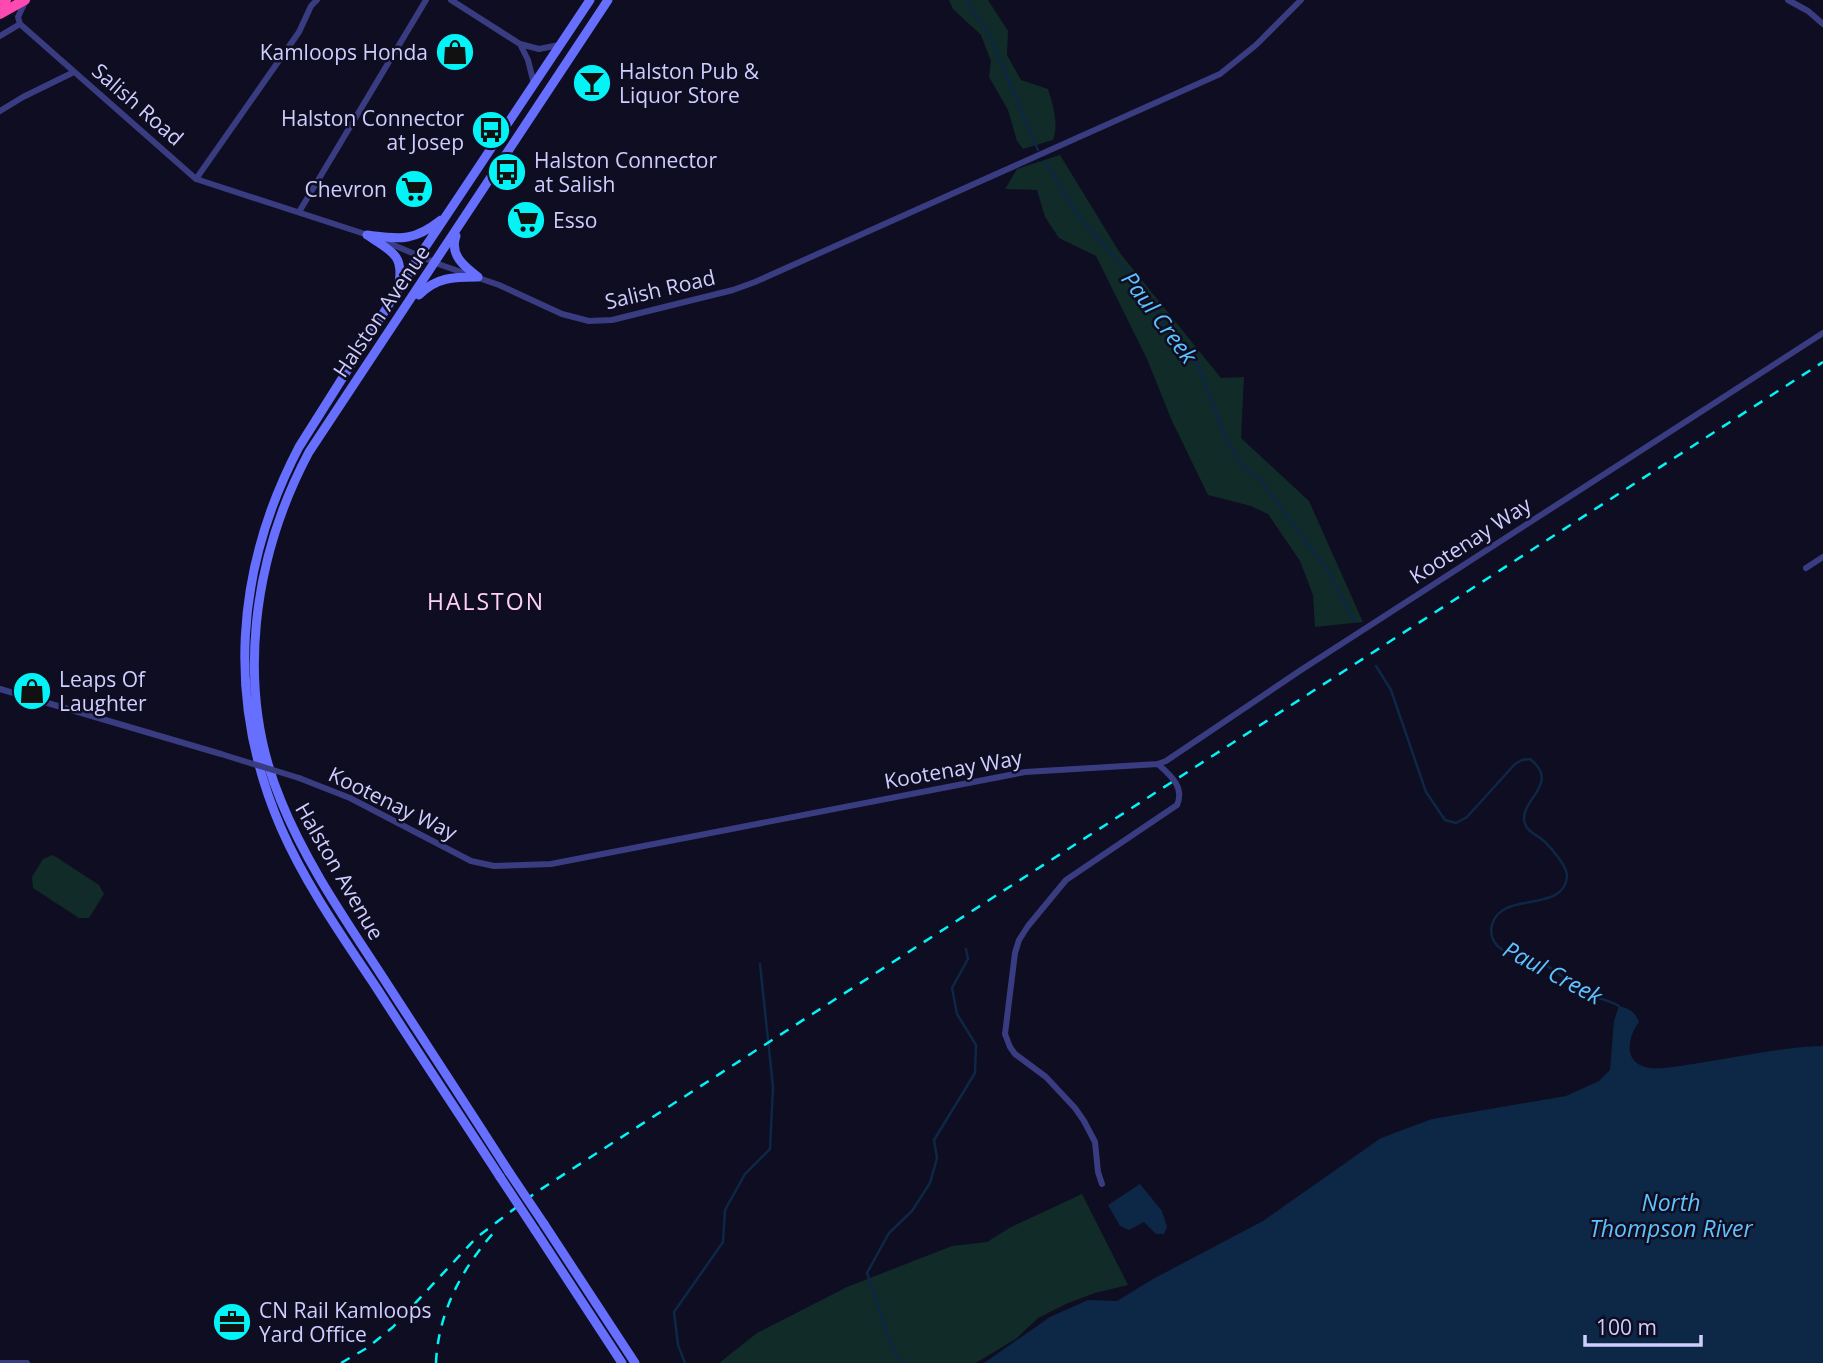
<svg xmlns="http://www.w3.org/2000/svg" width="1823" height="1363" viewBox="0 0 1823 1363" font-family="'Open Sans',sans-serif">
<rect width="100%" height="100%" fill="#0f0d21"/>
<path fill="#102b28" d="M949,0h39l20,31 -1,24 14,25 27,9c5,16 11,35 5,51l-30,9 -6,-8 -9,-31 -19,-33 2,-16 -10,-26 -28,-26z
M1060,155l60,98 101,125 23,-1 -3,61 68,63 54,121 -48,5 -2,-32 -13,-34 -32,-47 -17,-8 -43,-11 -36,-74 -25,-62 -51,-103 -37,-18 -14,-21 -8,-27 -32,-1 12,-20z
M53,855l46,30 5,9 -15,24h-10l-46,-30 -1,-11 11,-18z
M1082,1194l46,91 -33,8 -27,10 -30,15 -21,20 -41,25h-257l38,-30 90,-46 105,-41 35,-4 24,-15z"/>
<path fill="#0d2746" d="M1619,1006c11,3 16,6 20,16 -10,13 -17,38 6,45 12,4 40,-2 54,-4 40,-6 83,-16 124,-17v317h-839l66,-46 38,-17 29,1 36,-22 110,-58 118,-83 51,-19 134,-23 33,-15 11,-11 4,-49z
M1140,1184l22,27 5,16 -3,7h-8l-12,-12 -15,8 -9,-4 -12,-21z"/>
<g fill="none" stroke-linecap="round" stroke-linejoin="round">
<path stroke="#0d2746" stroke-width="2.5" d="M967,0l4,10 17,22 50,118
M1045,161l33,55 55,61 47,71 18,17 27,72 18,30 17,12 68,92 26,50
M1376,666l15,24 35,102 19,28 11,3 11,-6 48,-53 7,-4 8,-1c30,24 -7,39 -6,60 1,13 13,15 21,23 7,7 23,25 22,35 -4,37 -66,13 -75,48 -7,30 36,33 53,40 15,7 26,21 40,28 11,5 24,7 34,13
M685,1363l-7,-18 -4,-33 49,-70 2,-32 20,-36 25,-25 3,-62 -13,-123
M904,1363l-10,-10 -27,-80 22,-40 23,-22 18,-28 7,-25 -3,-18 41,-67 1,-28 -19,-31 -5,-26 16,-29 -2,-10"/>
<path stroke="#393c80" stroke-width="6" d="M451,0l69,44 19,5 20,-4
M1788,0l20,11 15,13
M25,2l-7,15 2,7 176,155 172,56
M0,36l20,-12
M520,44l8,16 6,24
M0,111l23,-14 51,-25
M196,179l103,-147 12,-26 6,-6
M299,212l127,-212
M379,239l62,26 58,20 63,29 27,7 23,-1 121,-30 22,-8 465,-208 36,-29 45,-45
M1806,568l17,-11
M0,689l221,65
M299,778l51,20 121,63 23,5 57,-2 474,-92 133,-8 8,-3 135,-91 522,-337
M1102,1184l-4,-12 -3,-30 -11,-21 -9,-13 -29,-31 -31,-23 -5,-7 -5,-13 10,-81 4,-13 9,-14 38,-46 111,-75c8,-18 -7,-30 -19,-41
M0,1363h27"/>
<path stroke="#666ffe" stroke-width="9" d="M367,235c33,4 46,7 74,-15
M369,236c21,15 35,18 30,47
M456,236c-7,19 9,31 22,41
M419,295c17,-18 35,-18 59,-18
M509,1172c-42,-66 -85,-131 -127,-196 -37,-57 -76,-113 -101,-175 -47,-113 -28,-244 28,-349l299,-452
M500,1177c-41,-63 -83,-126 -124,-190 -34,-51 -70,-102 -95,-159 -55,-127 -46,-259 18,-381l121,-192 170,-255
M544,1224l91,139
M535,1230l87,133"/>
<path stroke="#fe4ab0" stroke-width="10" d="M0,3l6,-3
M0,14l25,-14"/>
<path stroke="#02f4f7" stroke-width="2.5" stroke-dasharray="10 9" stroke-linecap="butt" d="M341,1363l26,-15 26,-21 83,-89 59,-45 1288,-831
M436,1363c2,-51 27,-97 61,-134"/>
<path stroke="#393c80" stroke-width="6" d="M221,754l78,24"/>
<path stroke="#666ffe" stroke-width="9" d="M509,1172l35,52
M500,1177l35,53"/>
</g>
<defs>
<g id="shop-disc" transform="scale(2.0125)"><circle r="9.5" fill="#02f4f7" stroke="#0f0d21"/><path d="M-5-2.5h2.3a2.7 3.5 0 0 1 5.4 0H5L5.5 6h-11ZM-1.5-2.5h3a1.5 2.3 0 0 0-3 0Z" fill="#111"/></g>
<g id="bar-disc" transform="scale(2.0125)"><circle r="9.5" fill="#02f4f7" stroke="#0f0d21"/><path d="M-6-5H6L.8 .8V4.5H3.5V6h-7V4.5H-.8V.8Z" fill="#111"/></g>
<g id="bus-disc" transform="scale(2.0125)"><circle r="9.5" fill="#02f4f7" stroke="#0f0d21"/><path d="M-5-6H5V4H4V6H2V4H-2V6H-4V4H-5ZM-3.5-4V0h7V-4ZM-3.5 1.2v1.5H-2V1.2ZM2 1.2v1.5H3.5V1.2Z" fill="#111"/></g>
<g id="supermarket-disc" transform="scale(2.0125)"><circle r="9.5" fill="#02f4f7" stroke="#0f0d21"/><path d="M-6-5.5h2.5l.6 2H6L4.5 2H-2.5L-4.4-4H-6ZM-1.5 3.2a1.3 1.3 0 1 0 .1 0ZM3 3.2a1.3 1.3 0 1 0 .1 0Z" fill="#111"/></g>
<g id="office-disc" transform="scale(2.0125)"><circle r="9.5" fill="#02f4f7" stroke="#0f0d21"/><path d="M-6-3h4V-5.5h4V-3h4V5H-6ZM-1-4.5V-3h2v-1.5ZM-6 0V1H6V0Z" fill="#111"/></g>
</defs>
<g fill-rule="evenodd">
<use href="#shop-disc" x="455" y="52"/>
<use href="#bar-disc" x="592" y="83"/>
<use href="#bus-disc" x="491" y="130"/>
<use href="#bus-disc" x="507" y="172"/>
<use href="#supermarket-disc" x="414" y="189"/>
<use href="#supermarket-disc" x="526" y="220"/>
<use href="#shop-disc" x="32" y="691"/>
<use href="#office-disc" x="232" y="1322"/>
</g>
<g text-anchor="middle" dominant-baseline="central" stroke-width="5" stroke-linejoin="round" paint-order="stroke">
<g font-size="21" fill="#cfceff" stroke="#0f0d21" text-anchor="start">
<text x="428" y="52" text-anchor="end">Kamloops Honda</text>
<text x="619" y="71">Halston Pub &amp;<tspan x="619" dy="24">Liquor Store</tspan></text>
<text x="464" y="118" text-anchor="end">Halston Connector<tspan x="464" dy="24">at Josep</tspan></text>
<text x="534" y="160">Halston Connector<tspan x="534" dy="24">at Salish</tspan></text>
<text x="387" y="189" text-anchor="end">Chevron</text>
<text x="553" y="220">Esso</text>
<text x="59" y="679">Leaps Of<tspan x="59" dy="24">Laughter</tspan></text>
<text x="259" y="1310">CN Rail Kamloops<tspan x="259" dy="24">Yard Office</tspan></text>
</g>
<g font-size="21" fill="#cfceff" stroke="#0f0d21">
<text transform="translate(138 104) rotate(41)">Salish Road</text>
<text transform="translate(660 289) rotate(-13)">Salish Road</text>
<text transform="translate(381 311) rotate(-56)">Halston Avenue</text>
<text transform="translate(1470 540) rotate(-33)">Kootenay Way</text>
<text transform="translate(953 769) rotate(-10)">Kootenay Way</text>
<text transform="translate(393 803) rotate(26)">Kootenay Way</text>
<text transform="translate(340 871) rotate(60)">Halston Avenue</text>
</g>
<g font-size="23" font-style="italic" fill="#5dc2fe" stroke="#0f0d21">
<text transform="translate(1160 317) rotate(53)">Paul Creek</text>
<text transform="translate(1553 972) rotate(28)">Paul Creek</text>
<text x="1671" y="1202">North<tspan x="1671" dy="26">Thompson River</tspan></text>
</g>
<g font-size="23" letter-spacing="2" fill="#ffd0f2" stroke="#0f0d21">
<text x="486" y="601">HALSTON</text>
</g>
</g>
<path d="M1585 1335v10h116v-10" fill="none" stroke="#cfceff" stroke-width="3.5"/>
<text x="1596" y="1335" font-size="21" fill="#cfceff" stroke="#0f0d21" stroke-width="5" paint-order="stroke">100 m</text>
</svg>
